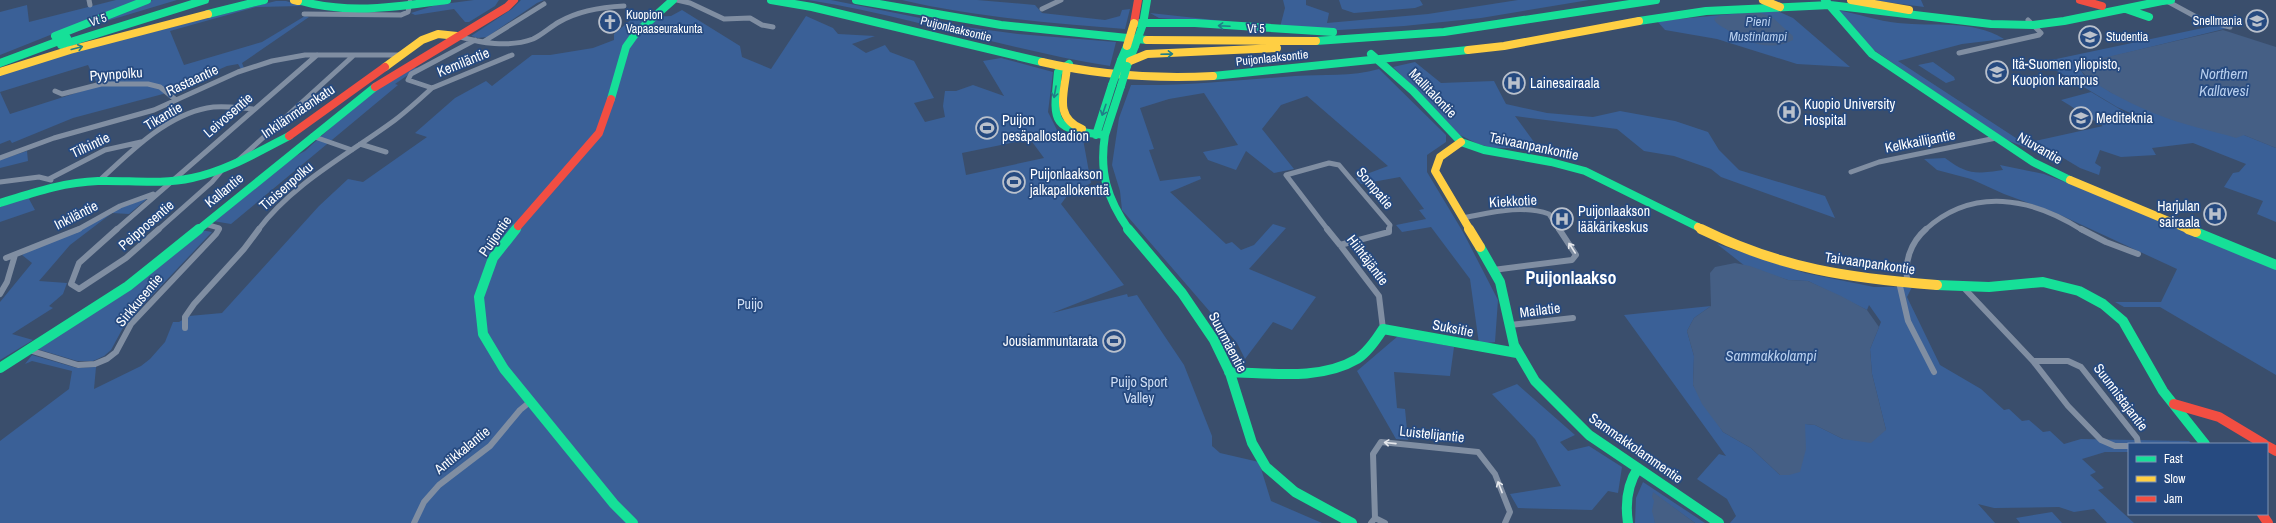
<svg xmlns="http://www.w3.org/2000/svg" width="2276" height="523" viewBox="0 0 2276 523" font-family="'Archivo Narrow',sans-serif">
<rect width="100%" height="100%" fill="#3a4e6c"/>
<path fill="#3a6097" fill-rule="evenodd" d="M116,0h22l-138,55v-43l27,-7 2,17z
M153,0h24l-97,29z
M474,0h25l-4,6 -26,16h-4l-11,-13 -39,6 -4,-2 25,-8z
M521,0h35h-12l-7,3 -50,34 -9,1 -7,-2 41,-27z
M808,0h23l134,27 53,7 98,8 -6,24c-102,-16 -200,-50 -302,-66z
M902,0h75l58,5 7,8 63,7 15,-4 2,-6 8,-1 -5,20c-75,-6 -150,-12 -223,-29z
M1283,0h23v5l23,8 -2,10 101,-9 90,-14h71l-108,18 -77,8 -81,5 -164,-13 -9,-5 130,14 5,-19z
M1339,0h81l3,5 -8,3 -61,5 -12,-4z
M1871,0h50l3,7z
M276,1h10l16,5 -46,1 -86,24 14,34 78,-23 43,-26 4,1 -67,46 2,5 -3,1 -3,-5 -11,2 -64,28 -90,24 -61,25 -2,-3 -10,4v-52l10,22 88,-28 -10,-21 -88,27v-18l53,-17z
M682,10l58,36 2,11 29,12 35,-53 27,12 5,6 37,2 -23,8 14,9 19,-8 5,7 24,9 20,37 -20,5 11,19 20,-5 -2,-11 2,-15h11l17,-6 31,11 -21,-35 18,-3 52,14 -5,40 9,18 26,9 8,44 -24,13 -6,8 63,81 -72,28 75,-19 1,3 9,-2 47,70 28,71v10l8,7 39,9 12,39 51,22h-1322v-82l69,-52 3,-18 -40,-10 -7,3 7,-9 45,13 19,-1 -2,22 47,-23 9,-7 15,-17 8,-20h6l10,-6 33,-3 97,-107 29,-27 15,3 64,-45 -12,-4 40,-35 31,-17 6,5 40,-31h18l43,-7 21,-8v-6l19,-16 38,-2zM1030,139l14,19 -78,17 -4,-22z
M1775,10l18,8 57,49 -53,-3 -80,-25 -52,-9 -8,-9z
M1838,10c20,4 40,11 60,13 36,4 74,-4 106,16l-42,5 -64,17 124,81 5,6 -23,-9 -142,-97z
M2217,25l11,3 -151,37 7,10 28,18 132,42 32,13v74l-19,-8 6,-13 -39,-14 9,-14 6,-1 7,-8 -53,-21 -41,5 4,7 -35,2 -21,-7 -5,13 6,4 -2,8 -19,-7 -45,-27 68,-15 -42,-26 30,-8 47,28 2,3 6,-3 -29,-13 -75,-45z
M1415,62l26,21 53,-2 12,23 41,9 46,4 27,-6 55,10 33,11 11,18 20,20 86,26 10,22 -114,-41 -10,-8 -37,-13 -30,-5 -27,-22 -102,-13 27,37 -34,-5h-15l-15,-4 -18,-9 -67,-68z
M1933,62l21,15 1,3 -9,3 -28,-18z
M412,67l6,1 -23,16 3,1 -167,139 -18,-3 77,-62 15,-8 55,-50z
M1379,69l67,66v7l-19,13v17l36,60 35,68 -3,42 -16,2 -9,-65 -39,-52 -29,5 -6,-7 30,-6 -7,-9 5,-1 -24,-32 -39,7 -5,-6 32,-12 -81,-70 -26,9 -19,24 32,40 -20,4 -28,-22 -10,19 -28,-10 -5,-8 35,-7 -34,-52 -35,6 -29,9 14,41 -5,1 11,31 40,-5 1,3 -31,13 56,52 6,-2 9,8 13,-5 19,-21 13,4 -37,41 67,28 -24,33 -19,-8 -28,37 -8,-16 -115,-133 -2,-19 -8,-26 7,-47 12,-33c55,1 109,-5 164,-9 29,-2 56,1 84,-7z
M27,151l1,10 -28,7v-8z
M1945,158c23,17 30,16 58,12l-3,-5 44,9 88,34 144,59v108l-116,-68h-36l-9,-5h46l16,-33 -121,-56 -52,-19 -33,-15 -34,-9 -13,-11z
M35,194l-6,5 6,11 -35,12v-15z
M148,198l-19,16 -17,-1 -42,32 -31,36 28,2 -4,11 -14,12 4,2 -41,26 21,6 -33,20v-58l32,-39 -10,-8 89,-44z
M201,230l11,2 -87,92 -14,26 -7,6 -11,5h-16l-40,-12z
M1717,244l88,29 69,14h38l-5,10 33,68 41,24 23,21 5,-1 13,12 7,-1 14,12 7,-1 14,13 17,-5 108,2 3,3h-63v8h-24l-23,7 14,13 -6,3 14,13 -6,2 36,33h-27l-13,-14 -20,3 -15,-5 -65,1 -16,-4 17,19h-265l6,-7 -9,-17 -30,-20 22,-25 7,2 -102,-141 87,-9 -17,12 -7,13 7,25 -1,29 30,47 28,16 29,27 25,-51 10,1 28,14 43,-9 -14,-56 -2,-25 11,-27 -12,-17 -2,5 -59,-29 -20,-1 -43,-14z
M1398,336l56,11 -4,29 -56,-4 3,36 8,1 3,31 -12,-1 -39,-68z
M1517,384l58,51 -15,7 8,9 21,-5 33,21 -4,26 -10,-2 -16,19 -74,-2 -8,-14 51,-8 -26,-47 -43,-45z
M1643,482l62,41h-10l-42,-30c2,9 1,20 2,30h-20l1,-25z
M2052,512l10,11h-42l-4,-5z"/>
<path fill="#455f85" d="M1758,12l14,5 21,19v4c-22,12 -48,3 -67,-11 -5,-3 -10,-5 -12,-10l5,-3z
M2223,30l53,17v101l-32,-13 -8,3c-26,-8 -54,-13 -80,-24 -18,-7 -73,-32 -79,-50z
M1735,263l15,3 38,14 20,1 33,15 26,14 12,17 -9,22 2,25 14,56 -15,13 -28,-4 -28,-14 -10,-1 1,25 -6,23 -11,3h-9l-29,-27 -28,-16 -21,-28 -9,-19 1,-29 -7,-25 7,-13 17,-12 -1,-33 5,-6z
M1653,492l42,31h-40l-3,-12 2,-10 -2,-4z"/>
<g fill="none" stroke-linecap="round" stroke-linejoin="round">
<path stroke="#808ea2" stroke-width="5" d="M89,0l1,5
M677,0l13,3 34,16 26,-1 12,7 11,2
M2165,0l35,19 30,8
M1042,9l19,-9
M304,14l97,1 7,-3 2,-10
M457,36c24,7 51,12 76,3 9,-4 17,-12 26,-17 19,-11 42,-15 65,-16
M475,40l-64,34 -3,6 24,8 80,-33
M483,42l61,-38
M1959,53l80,-18 2,-2 -13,-13
M55,91l7,3 39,-10h47l12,3 16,13
M312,136l40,14
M360,144l26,8
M0,158l54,-20 100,-28 84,-38 34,-11 33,-6h94
M234,164l119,-108
M1851,172l28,-10 117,-24
M49,179l56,-29 36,-8
M99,181c30,-28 66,-65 108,-73 15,-3 31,0 46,1
M0,182l39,-5 12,3
M1462,218c28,-5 59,-14 87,-4l10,16
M205,224l14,4 -1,2
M77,230l43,-24 33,-12
M116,230l201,-175
M158,230l54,-48 11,-13
M258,230c35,-47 91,-76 137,-110 13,-10 25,-21 37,-32
M1328,230l-42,-55 43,-12 10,2 51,60 -1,5
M1925,230c48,-44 107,-32 157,0"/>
<path stroke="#808ea2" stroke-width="6" d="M117,229l-38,34 -8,21 8,5 47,-31 33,-29
M1327,229l13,16
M2081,229l25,13 32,12
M1340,245l39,51 4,33
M1340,245l49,-13v-3
M6,258l73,-29
M1493,270l79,-10 4,-5 -17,-26
M1899,282l9,39 26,51
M1908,283c-5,-20 3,-41 18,-54
M1963,287l70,74 35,45 33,34 14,6h14
M0,294l7,-12 8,-27
M1510,325l63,-7
M185,328v-11l9,-13 50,-55 15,-20
M29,350l49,15 17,-1 12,-5 9,-7 15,-28 85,-90 3,-5
M2033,361h35l13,6 56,71 1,6
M1375,518l10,5
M414,523l10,-21 15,-17 51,-39 30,-36 11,-9
M1371,523l4,-5 -2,-64 8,-12 97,10 17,22 15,38 -5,11"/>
<path stroke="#16e098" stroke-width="8" d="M297,0c50,15 99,7 150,0
M771,0l41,7 230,55
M856,0l145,25 146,15
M1825,0l47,54 161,108 37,18
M2126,9l23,8
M208,14l56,-14
M1639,21l67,-10 124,-6 161,19 42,1 31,-4 98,-20
M1134,23h61l138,9
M1143,24l4,-24
M55,36l92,-36
M1316,41l128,-9 212,-32
M61,45l144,-45
M1371,54l42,37 48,51 23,8 67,12 34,9 113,56
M1121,60l6,-14
M0,63l67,-25
M1069,64l-11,8c-5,51 -8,57 47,63l16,-49
M1127,66l8,-20
M1213,76l255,-26
M611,99l15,-52 10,-14 37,-33
M1096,135l16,-50
M1105,135c-6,37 2,64 24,95
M0,203c32,-10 64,-21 98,-22 31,-1 62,4 94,-3 34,-7 66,-26 97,-42
M198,230l177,-143
M515,230l3,-4"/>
<path stroke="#16e098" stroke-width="10" d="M516,229l-23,29 -14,39 4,37 21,35 110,135 19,19
M1128,229l54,64 32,47 16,33 22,70 14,24 29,25 57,31
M2196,232l80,33
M1480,247l20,35 14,63 21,36 54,54 130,88
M1937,285l52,2 54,-5 36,9 24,13 20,17 40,70 42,53
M0,368l128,-82 71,-57
M1229,372c41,1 91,9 128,-13 11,-7 19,-19 26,-30l134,24
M1628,523c-3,-20 -1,-38 10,-55"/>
<path stroke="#ffcf43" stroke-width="8" d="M294,0l4,1
M1763,0l17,7
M1851,0l58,10
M1147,40l169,1
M1468,50l36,-4 135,-25
M1130,61l17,-7 130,-6
M1042,62c56,13 113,17 171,14
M385,67l37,-27 16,-6 19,2
M1067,67c-2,25 -14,50 15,62
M0,72l70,-22 138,-36
M1461,142l-21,15 -5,14 35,59
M2070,180l120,50
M1698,227l5,3"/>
<path stroke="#ffcf43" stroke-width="10" d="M1469,229l11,18
M1701,229c81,40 148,49 236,56
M2188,229l8,3"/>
<path stroke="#f24e42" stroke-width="8" d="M2080,0l22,6
M1134,23l4,-23
M375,87l132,-80 7,-7
M289,136l96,-69
M518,226l81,-93 12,-34"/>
<path stroke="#f24e42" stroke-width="10" d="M2174,404l45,13 45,27
M2267,446l9,5
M2262,514l6,9"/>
<path stroke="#16e098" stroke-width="8" d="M2162,1l9,-1
M1135,46l8,-22
M1112,85l9,-25
M1121,86l6,-20"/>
<path stroke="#ffcf43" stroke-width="8" d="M1127,46l7,-23"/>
</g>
<defs><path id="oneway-shaft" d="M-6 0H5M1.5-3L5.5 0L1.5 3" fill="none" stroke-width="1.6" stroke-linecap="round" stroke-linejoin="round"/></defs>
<g stroke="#207e88">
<use href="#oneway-shaft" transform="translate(1224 26) rotate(-177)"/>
<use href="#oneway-shaft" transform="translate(77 48) rotate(-15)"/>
<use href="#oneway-shaft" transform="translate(1167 54) rotate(-2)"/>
<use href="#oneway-shaft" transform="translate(1055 92) rotate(100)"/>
<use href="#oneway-shaft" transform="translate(1104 110) rotate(109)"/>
</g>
<g stroke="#e6e8ec">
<use href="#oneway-shaft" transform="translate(1572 248) rotate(-123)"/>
<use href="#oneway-shaft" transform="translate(1390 443) rotate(-174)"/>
<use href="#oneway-shaft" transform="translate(1500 487) rotate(-111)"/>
</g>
<defs>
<g id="university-ring" transform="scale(1.15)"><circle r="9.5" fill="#264a80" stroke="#bac1cc" stroke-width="1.5"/><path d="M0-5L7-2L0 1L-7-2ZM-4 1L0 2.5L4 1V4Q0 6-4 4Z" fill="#bac1cc"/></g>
<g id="church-ring" transform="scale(1.15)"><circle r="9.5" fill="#264a80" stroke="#bac1cc" stroke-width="1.5"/><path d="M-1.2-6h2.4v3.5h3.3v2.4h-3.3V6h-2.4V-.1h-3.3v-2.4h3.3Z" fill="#bac1cc"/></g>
<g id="hospital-ring" transform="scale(1.15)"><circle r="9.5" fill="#264a80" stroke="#bac1cc" stroke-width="1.5"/><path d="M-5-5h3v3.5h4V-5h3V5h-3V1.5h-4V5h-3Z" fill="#bac1cc"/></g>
<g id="stadium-ring" transform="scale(1.15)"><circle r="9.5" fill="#264a80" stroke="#bac1cc" stroke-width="1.5"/><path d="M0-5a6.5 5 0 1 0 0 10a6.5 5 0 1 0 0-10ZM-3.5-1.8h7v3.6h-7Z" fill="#bac1cc"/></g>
</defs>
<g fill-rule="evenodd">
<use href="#university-ring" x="2257" y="21"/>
<use href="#church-ring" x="610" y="22"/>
<use href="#university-ring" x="2090" y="37"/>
<use href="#university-ring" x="1997" y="72"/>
<use href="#hospital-ring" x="1514" y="83"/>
<use href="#hospital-ring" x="1789" y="112"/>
<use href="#university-ring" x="2081" y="118"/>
<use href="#stadium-ring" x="987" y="128"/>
<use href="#stadium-ring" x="1014" y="182"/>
<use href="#hospital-ring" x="2215" y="214"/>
<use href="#hospital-ring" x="1562" y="219"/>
<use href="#stadium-ring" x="1114" y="341"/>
</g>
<g text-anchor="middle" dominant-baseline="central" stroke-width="3.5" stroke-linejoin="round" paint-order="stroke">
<g font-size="12" fill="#fff" stroke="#264a80" text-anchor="start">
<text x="626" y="15">Kuopion<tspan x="626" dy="14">Vapaaseurakunta</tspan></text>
<text x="2242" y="21" text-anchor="end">Snellmania</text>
<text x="2106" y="37">Studentia</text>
</g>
<g font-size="12" fill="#fff" stroke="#264a80">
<text transform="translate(98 20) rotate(-18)">Vt 5</text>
<text transform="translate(956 29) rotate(14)">Puijonlaaksontie</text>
<text x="1256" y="29">Vt 5</text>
<text transform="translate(1272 58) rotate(-6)">Puijonlaaksontie</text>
</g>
<g font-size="13" font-style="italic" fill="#b8cfee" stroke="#264a80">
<text x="1758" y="21">Pieni<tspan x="1758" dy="15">Mustinlampi</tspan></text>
</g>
<g font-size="14" fill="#fff" stroke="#264a80">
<text transform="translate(463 62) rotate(-22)">Kemiläntie</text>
<text transform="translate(116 74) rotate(-4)">Pyynpolku</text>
<text transform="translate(192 80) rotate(-25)">Rastaantie</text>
<text transform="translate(1433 93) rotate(46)">Mallitalontie</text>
<text transform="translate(298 111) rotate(-34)">Inkilänmäenkatu</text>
<text transform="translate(228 115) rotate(-41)">Leivosentie</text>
<text transform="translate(163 116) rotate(-30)">Tikantie</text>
<text transform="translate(1920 141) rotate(-11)">Kelkkailijantie</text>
<text transform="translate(90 145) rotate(-25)">Tilhintie</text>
<text transform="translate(1534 146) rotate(12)">Taivaanpankontie</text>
<text transform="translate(2040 148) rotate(30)">Niuvantie</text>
<text transform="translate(286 186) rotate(-41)">Tiaisenpolku</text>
<text transform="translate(1375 188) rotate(50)">Sompatie</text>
<text transform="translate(224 190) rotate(-39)">Kallantie</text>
<text transform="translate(1513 201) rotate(-3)">Kiekkotie</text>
<text transform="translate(76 215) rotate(-27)">Inkiläntie</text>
<text transform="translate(146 225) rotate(-41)">Peipposentie</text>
<text transform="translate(495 236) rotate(-55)">Puijontie</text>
<text transform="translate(1368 260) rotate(53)">Hiihtäjäntie</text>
<text transform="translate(1870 263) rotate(8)">Taivaanpankontie</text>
<text transform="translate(139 300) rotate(-50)">Sirkkusentie</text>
<text transform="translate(1540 310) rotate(-7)">Mailatie</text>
<text transform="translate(1453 328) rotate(11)">Suksitie</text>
<text transform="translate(1228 342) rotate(62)">Suurmäentie</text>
<text transform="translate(2121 397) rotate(53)">Suunnistajantie</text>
<text transform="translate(1432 434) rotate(6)">Luistelijantie</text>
<text transform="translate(1636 448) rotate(35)">Sammakkolammentie</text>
<text transform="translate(462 450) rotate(-39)">Antikkalantie</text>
</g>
<g font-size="14" fill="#fff" stroke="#264a80" text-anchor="start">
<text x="2012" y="64">Itä-Suomen yliopisto,<tspan x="2012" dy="16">Kuopion kampus</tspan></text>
<text x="1530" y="83">Lainesairaala</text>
<text x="1804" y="104">Kuopio University<tspan x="1804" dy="16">Hospital</tspan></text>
<text x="2096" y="118">Mediteknia</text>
<text x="1002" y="120">Puijon<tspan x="1002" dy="16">pesäpallostadion</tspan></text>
<text x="1030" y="174">Puijonlaakson<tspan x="1030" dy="16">jalkapallokenttä</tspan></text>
<text x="2200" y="206" text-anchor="end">Harjulan<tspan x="2200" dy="16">sairaala</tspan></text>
<text x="1578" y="211">Puijonlaakson<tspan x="1578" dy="16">lääkärikeskus</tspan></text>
<text x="1098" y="341" text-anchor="end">Jousiammuntarata</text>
</g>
<g font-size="14" fill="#d0dff5" stroke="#264a80">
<text x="750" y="304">Puijo</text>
<text x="1139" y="382">Puijo Sport<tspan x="1139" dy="16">Valley</tspan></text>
</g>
<g font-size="15" font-style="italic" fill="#b8cfee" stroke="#264a80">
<text x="2224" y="73">Northern<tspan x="2224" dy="17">Kallavesi</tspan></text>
<text x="1771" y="355">Sammakkolampi</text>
</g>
<g font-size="18" font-weight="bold" fill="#fff" stroke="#264a80">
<text x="1571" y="277">Puijonlaakso</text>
</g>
</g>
<rect x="2128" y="443" width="140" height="72" fill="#264a80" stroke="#7d92b3"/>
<rect x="2136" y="456" width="20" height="6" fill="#16e098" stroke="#7d92b3"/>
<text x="2164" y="463" font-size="12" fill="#ffffff">Fast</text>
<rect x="2136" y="476" width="20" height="6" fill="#ffcf43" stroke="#7d92b3"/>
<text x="2164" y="483" font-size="12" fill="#ffffff">Slow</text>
<rect x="2136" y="496" width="20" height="6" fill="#f24e42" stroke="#7d92b3"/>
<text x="2164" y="503" font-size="12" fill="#ffffff">Jam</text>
</svg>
